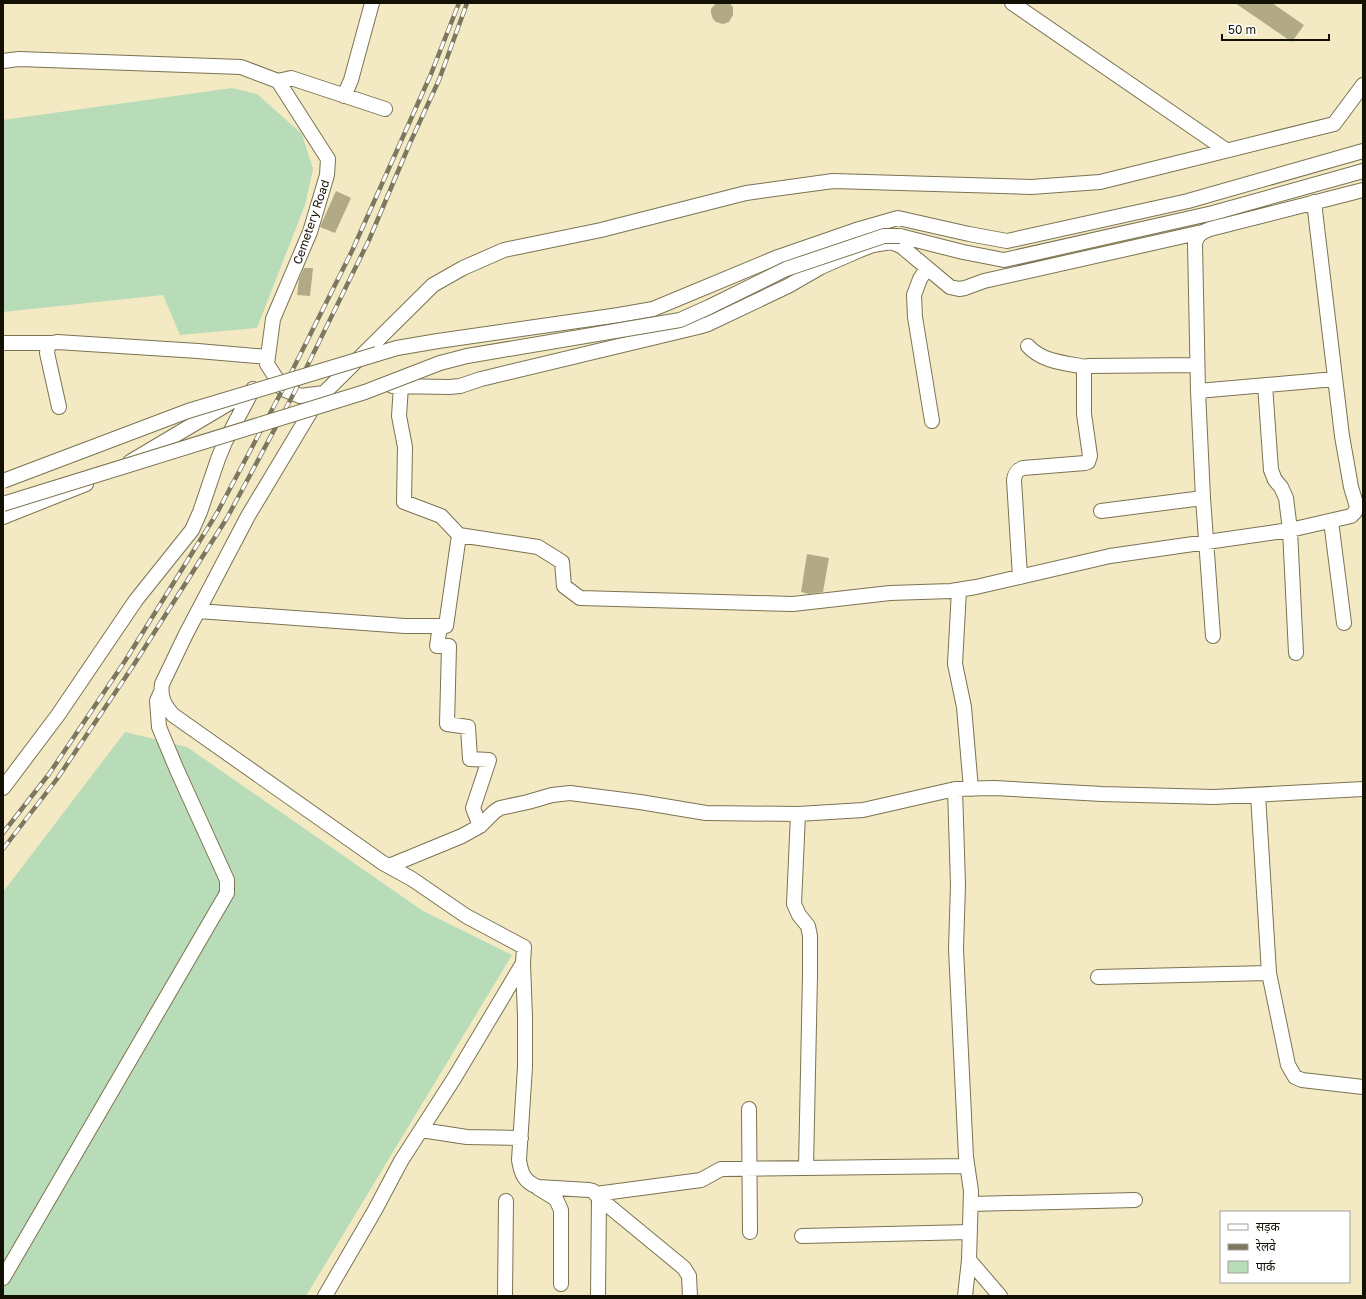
<svg xmlns="http://www.w3.org/2000/svg" width="1366" height="1299" viewBox="0 0 1366 1299" font-family="'Golos Text','Noto Sans Devanagari',sans-serif">
<rect width="100%" height="100%" fill="#f3eac4"/>
<path fill="#b8dcb7" d="M232,88l25,6 45,40 11,35 -8,36 -48,123 -77,7 -17,-40 -160,17v-192z
M125,732l62,15 236,164 89,44 -206,341h-303v-404z"/>
<path fill="#b2aa86" d="M716,3h13l4,4v8l-4,7 -6,2 -7,-2 -3,-3 -2,-6v-4z
M1235,3h37l32,22 -12,17z
M336,191l15,7 -16,35 -15,-6z
M304,268h9l-3,28 -13,-1 2,-16z
M807,554l22,4 -6,34 -14,2 -8,-2z"/>
<g fill="none" stroke-linecap="round" stroke-linejoin="round">
<g stroke="#7b7351" stroke-width="16">
<path id="minor" d="M1012,3l214,147
M3,61l16,-2 222,8 37,14 50,78 -1,16 -17,57 -37,87 -6,45 16,25 17,7 24,-3
M278,81l13,-3 94,31
M344,96l7,-16 21,-77
M900,236l63,16 41,8 209,-47 150,-42
M927,268l-7,11 -6,16 1,22 17,104
M3,343h49l5,-1 141,9 70,6
M52,343l-4,4 -1,6 12,54
M1028,346c14,16 38,17 58,21
M377,354l20,-6 41,-7 181,-26 34,-6 125,-52 78,-27 42,-12 71,16 38,7 181,-40 175,-50
M1265,385l6,85 4,10 6,7 5,11 4,32 6,123
M392,386l57,1 11,-1 21,-7 217,-52 10,-3 80,-38 33,-19 39,-17 13,-5 18,-3 10,4 49,41 9,2 6,-1 19,-7 218,-49
M401,386l-2,30 6,31 -1,55 37,14 18,19 79,12 24,15 2,24 16,12 213,6 97,-11 61,-2 25,-4 134,-31 180,-26 61,-14 4,-4 2,-5 -6,-20 -9,-51 -28,-234
M1198,391l137,-12
M130,462l106,-63
M1101,511l102,-13
M3,517l83,-33
M1331,521l13,102
M1020,577l-6,-97c1,-7 3,-10 9,-12l62,-5 3,-1 2,-6 -6,-42v-46l4,-2 109,-1
M959,590l-4,74 9,43 7,82
M198,611l207,15h41l13,-91
M440,626l-3,20h12l-2,78 21,3 2,32 19,1 -16,48 7,18
M1213,636l-10,-138 -5,-107 -3,-148c3,-9 7,-11 15,-14l153,-39
M3,788l55,-73 78,-115 56,-70 8,-18 18,-53 7,-17 28,-53
M955,789l3,96 -2,64 10,208 5,34 -2,69 -4,36
M798,814l-4,90 5,11 9,11 2,10v39l-4,193
M389,866l73,-30 18,-10 14,-14 6,-4 28,-6 24,-7 18,-2 70,9 66,11 92,1 65,-4 92,-21 39,-1 108,6 112,3 149,-8
M523,964l2,53v50l-6,93c2,13 5,22 19,27l51,3 4,1 6,7 -1,98
M1269,973l19,92 7,12 7,3 61,7
M1098,977l171,-4 -11,-178
M749,1109l1,123
M421,1130l46,7 54,1
M538,1188l18,11 5,11v74
M596,1194l105,-14 20,-11 246,-3
M599,1198l85,70 5,8 1,20
M971,1204l164,-4
M802,1236l168,-4
M969,1260l31,36
M3,1278l224,-385v-13l-50,-110 -18,-43 -2,-26 3,-7
M325,1296l50,-86 26,-49 54,-84 68,-114 1,-16 -58,-31 -54,-37 -29,-16 -210,-148c-9,-10 -13,-18 -11,-31l24,-50 62,-118 69,-115 7,-8 109,-108 30,-17 41,-18 97,-20 145,-37 87,-12 198,6 69,-5 234,-58 29,-39
M505,1296l1,-95"/>
</g>
<use href="#minor" stroke="#fff" stroke-width="14"/>
<g stroke="#7c775e" stroke-width="4.5">
<path id="rail" d="M3,833l46,-59 76,-113 92,-148 66,-124 69,-138 79,-177 28,-71
M3,849l54,-70 76,-113 94,-148 67,-125 75,-153 41,-97 29,-63 28,-77"/>
</g>
<use href="#rail" stroke="#fff" stroke-width="3" stroke-dasharray="9" stroke-linecap="butt"/>
<g stroke="#7b7351" stroke-width="16" stroke-linecap="butt">
<path id="minor-bridge" d="M3,481l185,-70 189,-57
M3,504l362,-112 75,-29 27,-7 213,-36 29,-13 77,-38 98,-33h16"/>
</g>
<use href="#minor-bridge" stroke="#fff" stroke-width="14"/>
</g>
<g text-anchor="middle" dominant-baseline="central" stroke-width="3" stroke-linejoin="round" paint-order="stroke">
<g font-size="12" fill="#131004" stroke="#fff">
<text transform="translate(311 222) rotate(-71)">Cemetery Road</text>
</g>
</g>
<rect width="1366" height="1299" fill="none" stroke="#131004" stroke-width="8"/>
<rect x="1220" y="1211" width="130" height="72" fill="#ffffff" stroke="#a19f9b"/>
<rect x="1228" y="1224" width="20" height="6" fill="#ffffff" stroke="#a19f9b"/>
<text x="1256" y="1231" font-size="12" fill="#131004">सड़क</text>
<rect x="1228" y="1244" width="20" height="6" fill="#7c775e" stroke="#a19f9b"/>
<text x="1256" y="1251" font-size="12" fill="#131004">रेलवे</text>
<rect x="1228" y="1261" width="20" height="12" fill="#b8dcb7" stroke="#a19f9b"/>
<text x="1256" y="1271" font-size="12" fill="#131004">पार्क</text>
<path d="M1222 34v6h107v-6" fill="none" stroke="#131004" stroke-width="2"/>
<text x="1228" y="34" font-size="12" fill="#131004" stroke="#ffffff" stroke-width="3" paint-order="stroke">50 m</text>
</svg>
